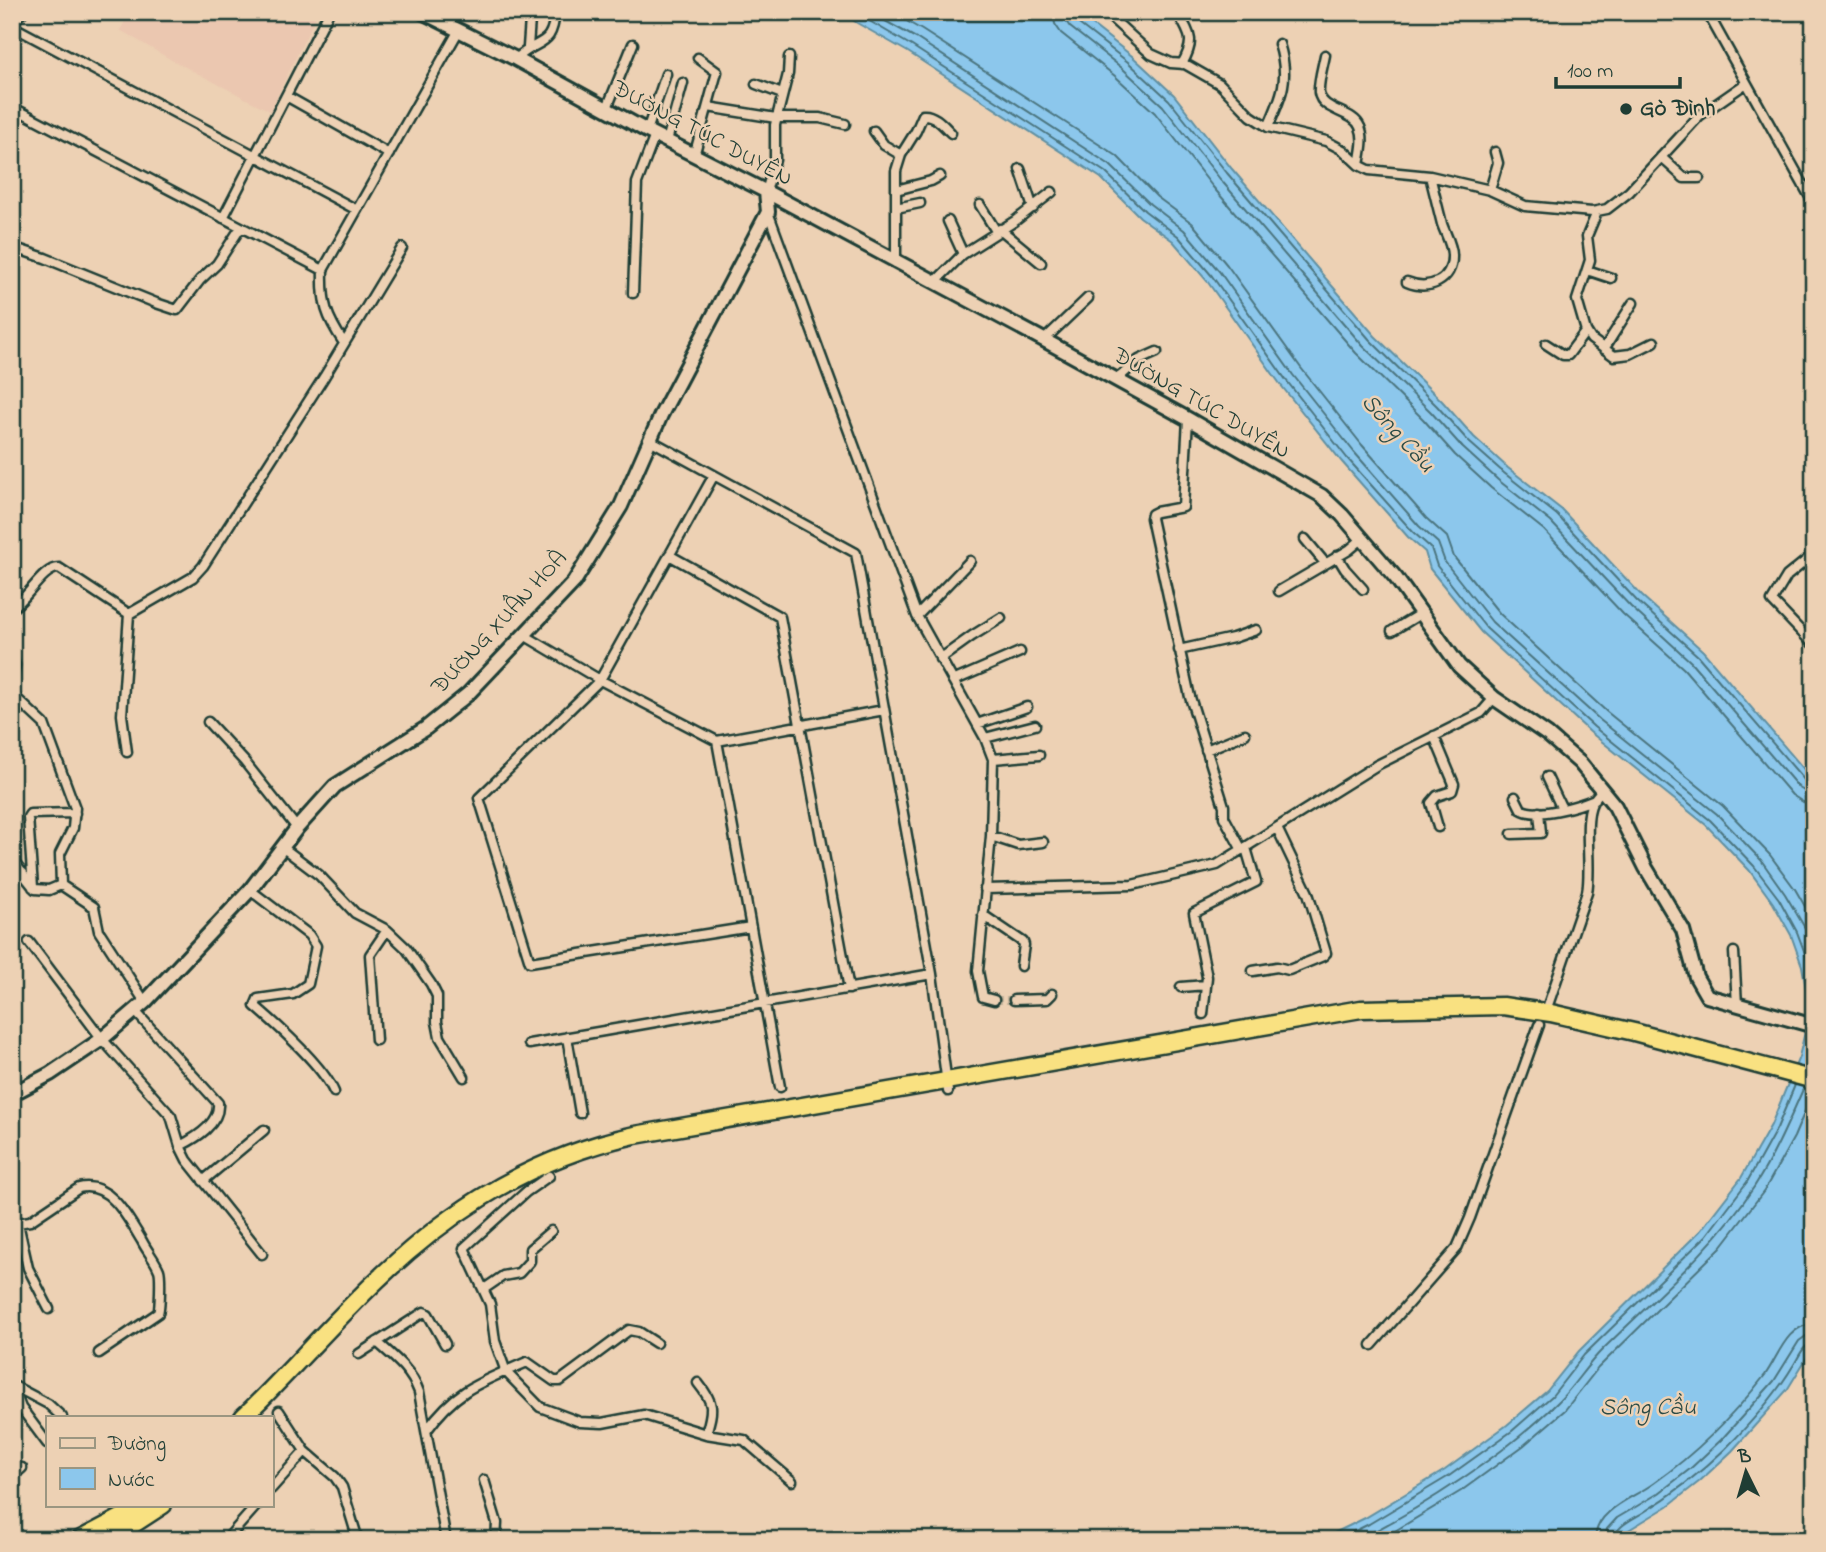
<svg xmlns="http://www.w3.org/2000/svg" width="1826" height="1552" viewBox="0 0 1826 1552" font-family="'Indie Flower',sans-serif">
<rect width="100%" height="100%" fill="#edd1b4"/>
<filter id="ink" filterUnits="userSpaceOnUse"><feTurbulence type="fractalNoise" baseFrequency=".0143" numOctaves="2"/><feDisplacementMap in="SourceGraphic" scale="14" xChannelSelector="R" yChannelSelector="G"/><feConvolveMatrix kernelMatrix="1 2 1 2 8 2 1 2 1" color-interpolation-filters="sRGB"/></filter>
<g filter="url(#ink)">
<path fill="#ebc7b0" d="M131,12h187l-48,99 -102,-53 -48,-28z"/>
<path fill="#8cc7ec" stroke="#6090a2" stroke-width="2" d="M842,12h234l56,44 42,39 58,74 143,167 67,65 32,36 34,31 54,42 80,86 61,55 111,130v565l-27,44 -55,61 -32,30 -32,25 -41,25 -9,9h-298l45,-22 80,-48 62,-45 40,-34 32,-40 121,-120 41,-53 30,-53 28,-68 11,-46 -8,-45 -11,-31 -18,-32 -24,-33 -43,-45 -116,-93 -109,-100 -51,-63 -5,-17 -17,-15 -66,-75 -62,-78 -73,-103 -34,-40 -33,-24 -39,-39 -193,-126 -51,-29z"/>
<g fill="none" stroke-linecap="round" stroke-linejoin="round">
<path stroke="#4b747e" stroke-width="2" d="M854,12l58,34 193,126 40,39 33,25 34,40 74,104 61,78 66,74 18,16 6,18 49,62 108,99 116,93 44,46 25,33 18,33 12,32 5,28
M869,12l47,26 194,127 40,39 34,26 35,41 74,104 61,77 65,74 19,17 7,19 47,60 108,98 117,94 44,46 24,34 20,34 9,24
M891,12l31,18 195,126 40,41 35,26 35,42 74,103 61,77 64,73 21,19 7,20 46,57 107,98 116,94 47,49 25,34 19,33
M1053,12l2,12 6,9 54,43 40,37 57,73 144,167 67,66 32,36 36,33 53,42 79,84 61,55 108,126 11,7 11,2
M1064,12l1,8 5,7 52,41 41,38 57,73 143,167 68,66 32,36 35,32 53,42 80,85 60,55 108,126 7,4 8,1
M1073,12l2,9 53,41 41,38 58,73 143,167 67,66 32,36 35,31 53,42 80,86 61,55 108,126 8,2
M1337,1540l32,-16 80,-48 63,-45 40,-35 32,-41 122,-119 41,-54 30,-54 18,-43
M1357,1540c64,-31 150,-87 201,-138 16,-16 28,-36 44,-52 53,-52 111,-101 152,-163 20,-31 35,-66 50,-100
M1380,1540l81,-49 62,-45 42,-36 33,-42 123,-121 43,-56 30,-54 20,-47
M1595,1540c0,-12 5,-20 14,-28 13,-12 30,-18 45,-29 41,-29 80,-68 111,-108 14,-19 21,-50 49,-51
M1605,1540l2,-11 10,-11 42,-25 31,-24 31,-29 53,-59 25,-40 7,-5 8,-2
M1614,1540c1,-14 19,-21 30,-28 30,-18 56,-39 81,-63 25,-25 50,-53 68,-83 6,-9 10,-22 21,-23"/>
<path stroke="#c4b39a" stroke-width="8" stroke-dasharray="8 4" stroke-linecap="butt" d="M994,1000h20"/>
<g stroke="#1f3d34" stroke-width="13">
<path id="street" d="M524,12l6,7 -2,28
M1105,12l46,42 20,9 14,1 35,20 31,32 17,11 58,14 17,9 16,15 10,5 61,6 60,14 35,16 67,6 15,-3 22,-17 70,-76 46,-32
M1177,12c13,22 19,28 5,52
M1281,12h9
M1707,12l107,192
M12,22l11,-10
M12,26l345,184
M1325,55c-2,11 -7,27 -6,38 3,19 34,17 41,34 5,11 1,26 -1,38
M516,59c23,-22 36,-10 39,-47
M756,84l26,10
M288,97l101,57
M12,107l311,163 136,-240
M708,107l68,11h44l25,6
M607,108l26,-64
M1268,127c14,-31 22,-49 11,-83
M647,131l19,-57
M874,131l10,14 17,10
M667,141l16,-58
M694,156l23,-84 -19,-14
M1661,157l23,21h15
M1020,169l13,39
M896,190l35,-9 9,-5
M1490,190l8,-27 -3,-11
M766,192l9,-32v-35l13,-51 1,-17
M980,205l16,26
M896,208l24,-5
M768,212l149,404 68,122 8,21 -2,77 -13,135 5,26 11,3
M1597,212l-10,24 3,24 -13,40 9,31 5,8 23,17 16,-2 24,-12
M223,218l106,-206
M948,221l15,33
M1000,229l41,34
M12,247l33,11 111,45 21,7 23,-30 17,-16 24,-37
M896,263v-92l5,-16 15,-24 7,-16c11,-1 20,10 28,18
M323,270c-1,34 3,46 21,73
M1587,270l24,8
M1407,282c22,9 46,-1 45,-27 0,-10 -7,-22 -10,-31 -4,-16 -8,-32 -12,-48
M934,283l29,-29 52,-33 37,-29
M633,293l4,-110 18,-48
M1044,340l44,-42
M1546,344l17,11h5l18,-24
M1604,349l29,-46
M1116,380l23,-20 18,-8
M1188,419l-5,88 -27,5 -4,2 -1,4 39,179 34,109v11l18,33
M650,440l206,113 76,421 16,117
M714,475l-114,205 -121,118 51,164 221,-35
M1305,539l20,24
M1814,554l-27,22 -15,25 42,44
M669,555l111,62 69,372
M1337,556l8,13 18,20
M1279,591l70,-41 13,-11
M12,608c16,-9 30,-40 47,-40l70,46 -7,101 5,37
M129,614l64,-37 10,-11 121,-189 78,-129
M917,616l53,-55
M1392,631l28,-17
M524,635l76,45 117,61 63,346
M1179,650l54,-12 23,-8
M12,656l3,9 -3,23
M940,659l32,-23 29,-18
M953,681l67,-29
M12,690l2,6 30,28 31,84 -2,20 -13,26 1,31 33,22 5,24 46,71
M208,722l36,39 53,67
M977,724l50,-17
M1434,736l20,48 -2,7 -15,5 -6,7 7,24
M985,738l50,-13
M717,741l167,-31
M1206,750l39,-16
M993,759l46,-4
M1547,777l15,32
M1515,797l6,12c15,10 57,-3 74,-10
M1512,834l29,-1 -2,-21
M991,836l27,9 25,-3
M282,847l37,28 36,38 32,17 19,18 25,36 6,12v26l3,15 24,40
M12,860l23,29 14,1 12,-5
M12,880l11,-7
M33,887l-5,-70 2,-3 45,-1
M985,889l147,-4 85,-20 160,-100 104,-52 13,-15
M250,890l59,45 7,11 -8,38 -15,10 -35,5 -3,7c22,19 68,60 79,86
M983,915l40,27 1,3 -3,21
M29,942l73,97 69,77 9,30 7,14 75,94
M1734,952l3,53
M1253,971l24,-4 12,3 34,-14 3,-3 -18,-60 -31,-65
M1181,987l25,-2
M1014,1000l33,-1 5,-5
M1547,1008l40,-116c5,-24 -4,-71 5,-89 2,-5 7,-9 10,-13
M135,1011l83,92c2,21 -22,35 -38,43
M1203,1014l4,-37 -13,-64 62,-31 -10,-34
M567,1037l13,76
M376,1040l-6,-85 17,-25
M529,1044l403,-70
M549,1176l-23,16 -62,56 26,56 5,37 11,31 34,35 40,15 22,1 42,-8 62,19 38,6 48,41
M203,1181l61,-51
M12,1218l6,5 12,-2 49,-33c31,-8 50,32 63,53 5,10 13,19 17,29 2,5 1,39 -1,43l-59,40
M18,1223l10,45 21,41
M484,1289l19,-13 16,-3 11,-12v-12l21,-18
M377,1342c17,15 34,28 42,50l27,148
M1372,1345l85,-97 13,-30 69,-193
M359,1354l65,-42 4,2 17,30
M698,1383c17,21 15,26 8,51
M12,1385l9,23 26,35
M12,1385l36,19 14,13
M279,1411l26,40 30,26 7,10 16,53
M427,1430c30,-42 55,-48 100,-68l27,19h6l69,-51 10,2 17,11
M12,1477l10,-9
M484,1480l13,43 -1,17
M271,1489l34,-38
M226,1540l31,-35"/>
</g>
<g stroke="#1f3d34" stroke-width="18">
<path id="secondary" d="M422,12l94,47 131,72 116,59 281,150 144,79 134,77 20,19 54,63 63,88 35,32 54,37 32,28 35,43 31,62 37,62 13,47 11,19 107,30
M12,1094l38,-20 52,-35 43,-37 105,-112 47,-62 38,-42 91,-58 42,-34 106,-112 47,-76 40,-91 107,-203 -2,-20"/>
</g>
<g stroke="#1f3d34" stroke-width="21">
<path id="highway" d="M243,1417c37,-35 71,-74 108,-111 81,-84 169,-146 284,-171l726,-126 142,-3 48,7 83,19 180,48
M79,1540l66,-35
M104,1540l16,-7 43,-28"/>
</g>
<use href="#street" stroke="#edd1b4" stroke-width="8"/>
<use href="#secondary" stroke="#edd1b4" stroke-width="12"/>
<use href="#highway" stroke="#f9e181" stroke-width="16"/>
</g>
</g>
<circle fill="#1f3d34" stroke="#edd1b4" stroke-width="2.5" cx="1626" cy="109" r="7"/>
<g text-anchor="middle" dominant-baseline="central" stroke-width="5" stroke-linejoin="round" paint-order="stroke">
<g font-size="23" font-weight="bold" fill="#1f3d34" stroke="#edd1b4" text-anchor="start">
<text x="1640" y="109">Gò Đình</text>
</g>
<g font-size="23" fill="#1f3d34" stroke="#edd1b4">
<text transform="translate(702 134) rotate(28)">ĐƯỜNG TÚC DUYÊN</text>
<text transform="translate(1201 404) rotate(30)">ĐƯỜNG TÚC DUYÊN</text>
<text transform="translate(500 623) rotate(-47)">ĐƯỜNG XUÂN HOÀ</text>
</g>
<g font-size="24" font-style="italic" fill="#2a4b46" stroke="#edd1b4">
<text transform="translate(1397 434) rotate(48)">Sông Cầu</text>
<text x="1648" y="1408">Sông Cầu</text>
</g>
</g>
<rect width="1826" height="1552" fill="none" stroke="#edd1b4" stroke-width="42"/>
<rect x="21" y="21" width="1784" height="1510" fill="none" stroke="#1f3d34" stroke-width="2.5" filter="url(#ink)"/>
<rect x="46" y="1416" width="228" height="91" fill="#edd1b4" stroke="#9b9681" stroke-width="2"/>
<rect x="60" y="1438" width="35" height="10" fill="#edd1b4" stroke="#9b9681" stroke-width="2"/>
<text x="108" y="1450" font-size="21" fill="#1f3d34">Đường</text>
<rect x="60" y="1468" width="35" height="21" fill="#8cc7ec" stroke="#9b9681" stroke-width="2"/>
<text x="108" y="1486" font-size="21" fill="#1f3d34">Nước</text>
<g transform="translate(1746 1472) rotate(355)" stroke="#edd1b4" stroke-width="5" paint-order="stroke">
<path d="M0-5L12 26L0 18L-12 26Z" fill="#1f3d34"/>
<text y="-10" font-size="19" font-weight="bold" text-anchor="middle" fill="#1f3d34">B</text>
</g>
<path d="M1556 77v10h124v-10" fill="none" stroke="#1f3d34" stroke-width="3.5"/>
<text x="1567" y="77" font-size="21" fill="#1f3d34" stroke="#edd1b4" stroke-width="5" paint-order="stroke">100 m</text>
</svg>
